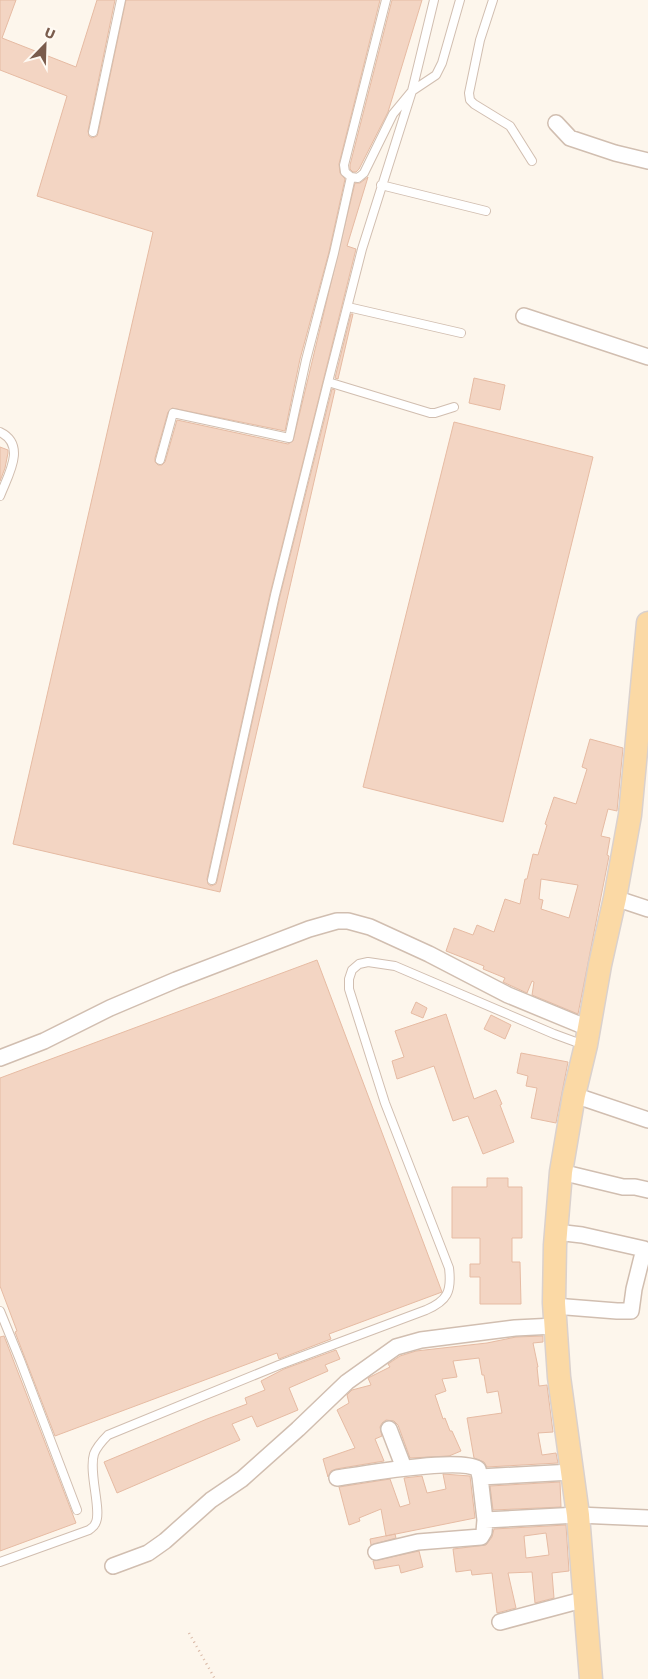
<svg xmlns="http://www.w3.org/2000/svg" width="648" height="1679" viewBox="0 0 648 1679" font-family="'Work Sans',sans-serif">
<rect width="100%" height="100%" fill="#fdf6ec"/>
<path fill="#f3d5c3" stroke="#e6bba3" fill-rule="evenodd" d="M0,0h16l-14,38 74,29 21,-67h18l-27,131 1,5 3,2 5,-2 1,-3 28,-133h254l-41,164 1,9 5,6 -16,73 -29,107 -15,72 -113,-23 -4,4 -13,46v4l3,3h4l3,-3 12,-42 111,24 5,-3 62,-258h5l8,-6 -21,69 9,3 -86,345 -63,285 1,5 3,2 5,-2 1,-3 63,-285 52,-207 3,1 -115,502 -207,-48 140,-612 -116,-36 30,-100 -67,-26z
M392,0h30l-34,112 -29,57 -3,3h-3l-3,-3v-4z
M351,314h2l-15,65 -3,-1z
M474,378l31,7 -5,25 -31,-7z
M454,422l139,35 -90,365 -140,-35z
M0,447l8,3v3l-3,15 -5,13z
M590,739l33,9 -6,63 -9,-2 -7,27 9,2 -3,17 2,1 -31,158 -46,-19 2,-13 -2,-1 -5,12 -24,-11 2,-4 -22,-9 1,-3 -38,-15 8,-23 19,7 4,-10 17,7 11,-33 15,5 5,-25h2l6,-25 5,1 9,-30 -2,-1 9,-27 22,7 11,-35 -5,-2zM541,879l37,6 -9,33 -28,-9 2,-9 -4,-1z
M317,960l125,332 -113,42 2,5 -52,20 -2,-6 -222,83 -40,-104 2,-1 -17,-45v-208z
M416,1002l11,6 -4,10 -12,-5z
M446,1014l28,85 22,-9 6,14 -2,1 14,37 -31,12 -15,-38 -15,5 -19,-55 -37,13 -5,-18 12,-4 -9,-26z
M491,1015l20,10 -6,14 -21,-10z
M521,1053l47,9 -12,61 -25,-5 6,-30 -11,-2 2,-10 -11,-3z
M487,1178h21v9h14v51h-10v24h8l1,42h-41v-27h-10v-13h10v-26h-28v-51h35z
M4,1336l72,187 -76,28v-214z
M543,1336v6l-10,1 5,24h-1l2,19 8,-1 6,47 -15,1 4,22 14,-2 2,10 -71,4 -3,-5 -10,-4 -7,-40 35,-5 -4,-22 -11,2 -3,-18h-2l-3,-17 -26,3 4,16 -15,2 4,12 -11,4 8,24 2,-1 5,13h2l9,20 -12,5 -39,2 -12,-33 -4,-4 -8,-1 -4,3 -2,4 2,9 -7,3 9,22 -48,8 -5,2 -3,6 -5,-18 32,-11 -18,-38 12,-7 -2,-8 5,-5 19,-5 -3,-7 22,-11 -2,-3 12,-8 16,-5 71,-8 29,-6z
M336,1350l4,9 -15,6 3,6 -39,17 9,22 -41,17 -5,-11 -20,8 8,16 -123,53 -13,-31 103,-43 40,-15 -2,-6 20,-8 -4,-9 23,-12z
M443,1474l27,2 5,42 -89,18 -5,-27 -22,9 1,3 -11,4 -10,-38 51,-8 10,28 10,-3 -6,-26 18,-2 5,17 19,-4z
M560,1482l1,25 -68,3 -3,-24z
M566,1525l3,46 -17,2 2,25 -19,5 -3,-31 -24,1 8,35 -19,5 -5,-40 -20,2 -1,-5 -15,2 -3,-23 33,-4 6,-8 2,-8zM546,1533l3,22 -23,3 -2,-22z
M395,1534l1,4 -25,7 -1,-6z
M419,1551l4,16 -22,6 -2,-8 -24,4 -2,-8z"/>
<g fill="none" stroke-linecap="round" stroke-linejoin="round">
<g stroke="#d1beb0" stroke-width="10">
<path id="lane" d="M386,0l-42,165 1,7 6,5 7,1 6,-5 29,-59 19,-23 24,-16 6,-12 18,-63
M434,0l-22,91 -50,158 -34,133 102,31h5l19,-6
M493,0l-13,40 -11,53 1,7 4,4 36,22 22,35
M93,132l28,-132
M381,185l105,26
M348,307l113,26
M0,432c27,13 8,43 0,64
M160,460l13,-47 116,25 17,-78 28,-107 17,-76
M212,880l63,-285 53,-213
M0,1311l20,49 57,150
M0,1562l89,-32c2,-2 5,-3 6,-6 8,-11 -7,-51 -1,-70 3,-8 9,-14 14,-19l171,-70 147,-55c21,-9 26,-18 23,-42l-64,-165 -36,-114v-10l3,-9 7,-6 9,-2 27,4 159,68 30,11"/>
</g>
<g stroke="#d1beb0" stroke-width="18">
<path id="street" d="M556,123l14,15 45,15 33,8
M524,316l124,41
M615,898l33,11
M0,1058l44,-17 66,-33 66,-28 133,-51 28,-8h11l22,6 59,27 79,41 80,33
M574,1095l74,25
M561,1172l62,15h12l13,3
M554,1306l63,5h14l3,-22 10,-40 -62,-14 -26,-3
M389,1429l15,39
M480,1477l92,-5
M337,1478c26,-4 122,-21 141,-9l2,8 5,43 93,-5 70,3
M376,1552l42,-10 63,-5 3,-5 1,-12
M113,1566l35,-13 17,-12 46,-41 31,-21 56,-50 49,-47 49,-35 25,-7 94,-12 40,-2
M500,1622l86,-23"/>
</g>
<g stroke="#dad1cd" stroke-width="25">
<path id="primary" d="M591,1679l-13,-164 -19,-138 -5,-74 1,-58 6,-73 13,-77 12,-50 14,-80 15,-67 15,-83 18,-192"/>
</g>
<path stroke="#d9b8a5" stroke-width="2.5" stroke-dasharray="1 4" stroke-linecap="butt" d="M189,1633l26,46"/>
<use href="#lane" stroke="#fff" stroke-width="8"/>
<use href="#street" stroke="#fff" stroke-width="15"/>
<use href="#primary" stroke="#fbd9a5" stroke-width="22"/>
</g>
<g transform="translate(45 45) rotate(23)" stroke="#fffaf3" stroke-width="4" paint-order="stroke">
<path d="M0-4L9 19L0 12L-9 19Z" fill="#7a5c4d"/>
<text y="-8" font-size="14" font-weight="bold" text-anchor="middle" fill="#7a5c4d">U</text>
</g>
</svg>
